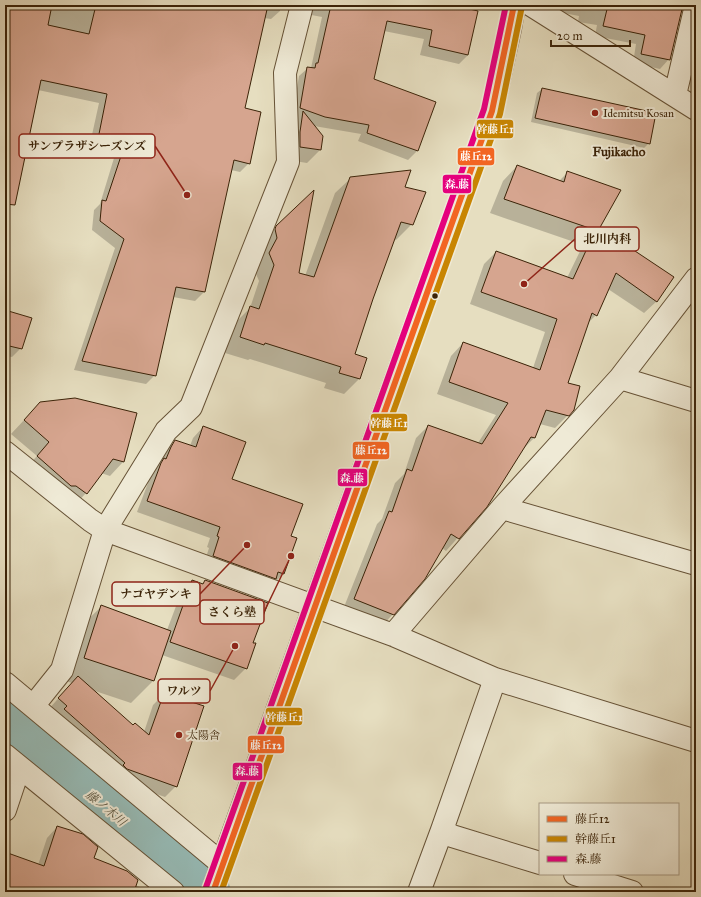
<svg xmlns="http://www.w3.org/2000/svg" width="701" height="897" viewBox="0 0 701 897" font-family="'IM FELL Great Primer','Noto Serif JP',serif">
<rect width="100%" height="100%" fill="#e6dec0"/>
<filter id="stains"><feTurbulence type="fractalNoise" baseFrequency=".005" numOctaves="4"/><feColorMatrix values="0 0 0 0 .2 0 0 0 0 .09 0 0 0 0 .02 0 0 0 .5 -.17"/></filter>
<radialGradient id="worn" r=".72"><stop offset=".6" stop-color="#630" stop-opacity="0"/><stop offset="1" stop-color="#630" stop-opacity=".3"/></radialGradient>
<path fill="#0003" d="M5,5h279l-4,3v3l-9,8 -7,-1 -20,91 5,54 -9,9 -9,-2 -27,122 -9,9 -22,-4 -18,78 -9,9 -72,-14 41,-122 -23,-18 2,-20 6,-6 14,-46 -26,-5 11,-50 -61,-13 -33,111z
M302,5h146l20,50 -9,9 -39,-9 4,-16 -40,-8 -11,49 62,22 -18,49 -9,9 -50,-19 3,-7 -47,-8 8,10 -2,14 -13,13 -19,-3 4,-43 7,-41 9,-8h3l11,-51 -16,-3z
M554,5h128l-13,54 -9,10 -27,-6 3,-19 -41,-8 2,-11 -19,-3 1,-6 -26,-5z
M696,42v32l-8,-2z
M542,89l107,54 -5,5 -113,-26 6,-29z
M517,166l42,15 9,-9 30,58 -3,2 62,69 -13,12 -36,-24 -12,26 -9,9 -20,60 1,31 -13,13 -15,-4 -6,14 -12,12 -36,56 -40,45 -4,-3 -49,66 -12,13 -39,-15 35,-88 5,-5 13,-36 9,-9 12,-36 12,-12 50,17 18,-28 -59,-21 14,-38 12,-13 70,25 12,-36 -75,-28 14,-40 12,-12 71,26 16,-33 -93,-32 13,-32z
M351,178l52,10 9,36 -16,16 -2,-1 -41,116 13,4 -7,20 -15,15 -20,-6 2,-5 -76,-24 -2,1 -23,-7 10,-30 15,-15 9,-27 -5,-12 7,-26 16,-16 21,47 7,2 30,-83z
M5,311l16,37 -9,9 -7,-1z
M40,403l95,10 -12,49 -13,14 -9,-3 -15,20 -13,14 -49,-37 13,-14 -26,-22z
M203,427l28,52 59,58 6,2 -13,35 -10,10 -70,-17 6,-19 -2,-1 3,-9 -73,-26 14,-37 7,-9 7,-14 10,-11 15,5 3,-8z
M192,581l10,3 3,-3 47,62 -6,25 -12,12 -72,-25 -9,26 -22,22 -39,-13 41,37 11,5 9,-27 11,-11 12,92 -11,11 -49,-17 -68,-70 24,-27 -10,-3 17,-52 23,-22 65,24 14,-37z
M57,827l36,32 42,26 17,7h-147v-39l33,12 9,-27z"/>
<g fill="none" stroke-linecap="round" stroke-linejoin="round">
<path stroke="#97bbb6" stroke-width="47" d="M5,724l202,168"/>
</g>
<path fill="#d6a58f" stroke="#3b2308" d="M5,5h47l-4,20 41,9 7,-29h172l-23,103 16,4 -11,52 -16,-4 -29,132 -29,-5 -20,89 -74,-15 42,-122 -24,-18 2,-21 4,1 17,-51 -26,-6 10,-50 -66,-14 -26,125 -10,-1z
M331,5h122l25,6 -10,44 -39,-9 3,-16 -45,-9 -13,58 62,23 -18,49 -51,-18 2,-8 -44,-8 -25,-9 7,-41 8,1 1,-5h2z
M608,5h75l-13,55 -29,-6 4,-19 -42,-9z
M542,88l114,25 -6,31 -115,-26z
M303,111l20,25 -2,14 -21,-3v-15z
M517,165l47,17 3,-11 54,19 -23,41 -94,-32z
M411,170l-6,17 21,5 -13,33 -12,-3 -28,77 -18,55 12,4 -7,21 -21,-6 2,-6 -76,-24 -1,2 -24,-8 10,-31 9,3 15,-44 -5,-12 8,-15 -2,-9 1,-3 38,-36 -15,83 15,4 36,-100z
M595,231l37,18 42,28 -17,25 -41,-29 -19,43 -5,-3 -24,70 12,3 -6,24 -5,6 -23,-6 -11,28 -4,-1 -44,70 -28,32 -8,-5 -26,45 -31,36 -40,-16 35,-88 3,1 15,-43 5,2 16,-46 54,19 26,-41 -59,-21 14,-40 77,28 17,-51 -76,-27 15,-41 77,28z
M5,310l27,8 -10,31 -17,-4z
M75,398l62,15 -13,49 -11,-3 -26,35 -11,-8h-5l-34,-30 12,-14 -25,-22 16,-18z
M203,426l43,16 -14,37 71,25 -12,32 6,2 -13,36 -6,-2 -2,7 -63,-23 6,-19 -2,-1 3,-9 -73,-26 14,-38 3,-5 2,1 5,-12 4,-7 21,7z
M192,580l11,4 2,-4 63,23 -15,40h3l-9,26 -77,-27z
M101,605l70,26 -17,50 -70,-23z
M78,676l55,49 2,-2 14,12 15,-42 40,13 -27,81 -50,-18 -4,-4 2,-2 -61,-54 3,-3 -9,-8z
M57,826l26,8 15,13 -4,11 33,13 11,9 -4,12h-111l-18,-6v-34l39,14z"/>
<g fill="none" stroke-linecap="round" stroke-linejoin="round">
<g stroke="#665236" stroke-width="24">
<path id="minor" d="M531,5l165,104
M675,95l21,-90
M620,378l76,23
M5,452l85,68 15,10 288,105 102,44 201,62
M502,508l194,56
M393,635l109,-127 118,-130 76,-99
M5,683l217,181
M34,705l28,-35 43,-140 61,-99 25,-24 97,-245 -3,-89 17,-68
M5,755l168,137
M5,810l14,-42
M442,830l10,6 88,27
M575,874l57,18
M213,892l9,-28 270,-753 18,-82 4,-24
M419,892l23,-62 53,-151"/>
</g>
<use href="#minor" stroke="#efead6" stroke-width="22"/>
<g stroke="#efead6" stroke-width="9">
<path id="bus-1" d="M213,892l279,-781 22,-106"/>
</g>
<g stroke="#efead6" stroke-width="9">
<path id="bus-2" d="M221,892l279,-778 22,-108"/>
</g>
<g stroke="#efead6" stroke-width="9">
<path id="bus-3" d="M205,890l279,-781 22,-104"/>
</g>
<use href="#bus-1" stroke="#f26522" stroke-width="6"/>
<use href="#bus-2" stroke="#c88502" stroke-width="6"/>
<use href="#bus-3" stroke="#e5007d" stroke-width="6"/>
</g>
<g fill="#8f2418" stroke="#efead6" stroke-width="1.5">
<circle cx="595" cy="113" r="4"/>
<circle cx="179" cy="735" r="4"/>
</g>
<circle fill="#3b2308" stroke="#efead6" stroke-width="1.5" cx="435" cy="296" r="3.5"/>
<g text-anchor="middle" dominant-baseline="central" stroke-width="4" stroke-linejoin="round" paint-order="stroke">
<g font-size="11" fill="#3b2308" stroke="#efead6" text-anchor="start">
<text x="603" y="113">Idemitsu Kosan</text>
<text x="187" y="735">太陽舎</text>
</g>
<g font-size="12" font-style="italic" fill="#57513c" stroke="#efead6">
<text transform="translate(106 808) rotate(40)">藤ノ木川</text>
</g>
<g font-size="13" font-weight="bold" fill="#3b2308" stroke="#efead6">
<text x="619" y="152">Fujikacho</text>
</g>
</g>
<path fill="none" stroke="#8f2418" stroke-width="1.5" d="M187 195L155 146M524 284L575 239M247 545L200 594M291 556L264 612M235 646L210 691"/>
<g fill="#8f2418" stroke="#efead6" stroke-width="1.5">
<circle cx="187" cy="195" r="4"/>
<circle cx="524" cy="284" r="4"/>
<circle cx="247" cy="545" r="4"/>
<circle cx="291" cy="556" r="4"/>
<circle cx="235" cy="646" r="4"/>
</g>
<g fill="#efead6" stroke="#8f2418" stroke-width="1.5">
<rect x="19" y="134" width="136" height="24" rx="4"/>
<rect x="575" y="227" width="64" height="24" rx="4"/>
<rect x="112" y="582" width="88" height="24" rx="4"/>
<rect x="200" y="600" width="64" height="24" rx="4"/>
<rect x="158" y="679" width="52" height="24" rx="4"/>
</g>
<g font-size="12" text-anchor="middle" font-weight="bold" fill="#3b2308">
<text x="87" y="150">サンプラザシーズンズ</text>
<text x="607" y="243">北川内科</text>
<text x="156" y="598">ナゴヤデンキ</text>
<text x="232" y="616">さくら塾</text>
<text x="184" y="695">ワルツ</text>
</g>
<g stroke="#efead6" stroke-width="1.5">
<rect x="476" y="119" width="38" height="20" rx="4" fill="#c88502"/>
<rect x="457" y="147" width="38" height="19" rx="4" fill="#f26522"/>
<rect x="442" y="174" width="30" height="20" rx="4" fill="#e5007d"/>
<rect x="370" y="413" width="38" height="19" rx="4" fill="#c88502"/>
<rect x="352" y="441" width="38" height="19" rx="4" fill="#f26522"/>
<rect x="337" y="468" width="31" height="19" rx="4" fill="#e5007d"/>
<rect x="265" y="707" width="38" height="19" rx="4" fill="#c88502"/>
<rect x="247" y="735" width="38" height="19" rx="4" fill="#f26522"/>
<rect x="232" y="762" width="31" height="19" rx="4" fill="#e5007d"/>
</g>
<g font-size="11" text-anchor="middle" font-weight="bold" fill="#fff">
<text x="495" y="133">幹藤丘1</text>
<text x="476" y="160">藤丘12</text>
<text x="457" y="188">森.藤</text>
<text x="389" y="427">幹藤丘1</text>
<text x="371" y="454">藤丘12</text>
<text x="352" y="482">森.藤</text>
<text x="284" y="721">幹藤丘1</text>
<text x="266" y="749">藤丘12</text>
<text x="247" y="775">森.藤</text>
</g>
<rect width="701" height="897" fill="none" stroke="#e6dec0" stroke-width="20"/>
<rect x="6" y="6" width="689" height="885" fill="none" stroke="#3b2308" stroke-width="2"/>
<rect x="10" y="10" width="681" height="877" fill="none" stroke="#3b2308"/>
<rect x="539" y="803" width="140" height="72" fill="#efead6" stroke="#a79a84"/>
<rect x="547" y="816" width="20" height="6" fill="#f26522" stroke="#a79a84"/>
<text x="575" y="823" font-size="12" fill="#3b2308">藤丘12</text>
<rect x="547" y="836" width="20" height="6" fill="#c88502" stroke="#a79a84"/>
<text x="575" y="843" font-size="12" fill="#3b2308">幹藤丘1</text>
<rect x="547" y="856" width="20" height="6" fill="#e5007d" stroke="#a79a84"/>
<text x="575" y="863" font-size="12" fill="#3b2308">森.藤</text>
<path d="M551 40v6h79v-6" fill="none" stroke="#3b2308" stroke-width="2"/>
<text x="557" y="40" font-size="12" fill="#3b2308" stroke="#efead6" stroke-width="3" paint-order="stroke">20 m</text>
<rect width="100%" height="100%" filter="url(#stains)"/>
<rect width="100%" height="100%" fill="url(#worn)"/>
</svg>
